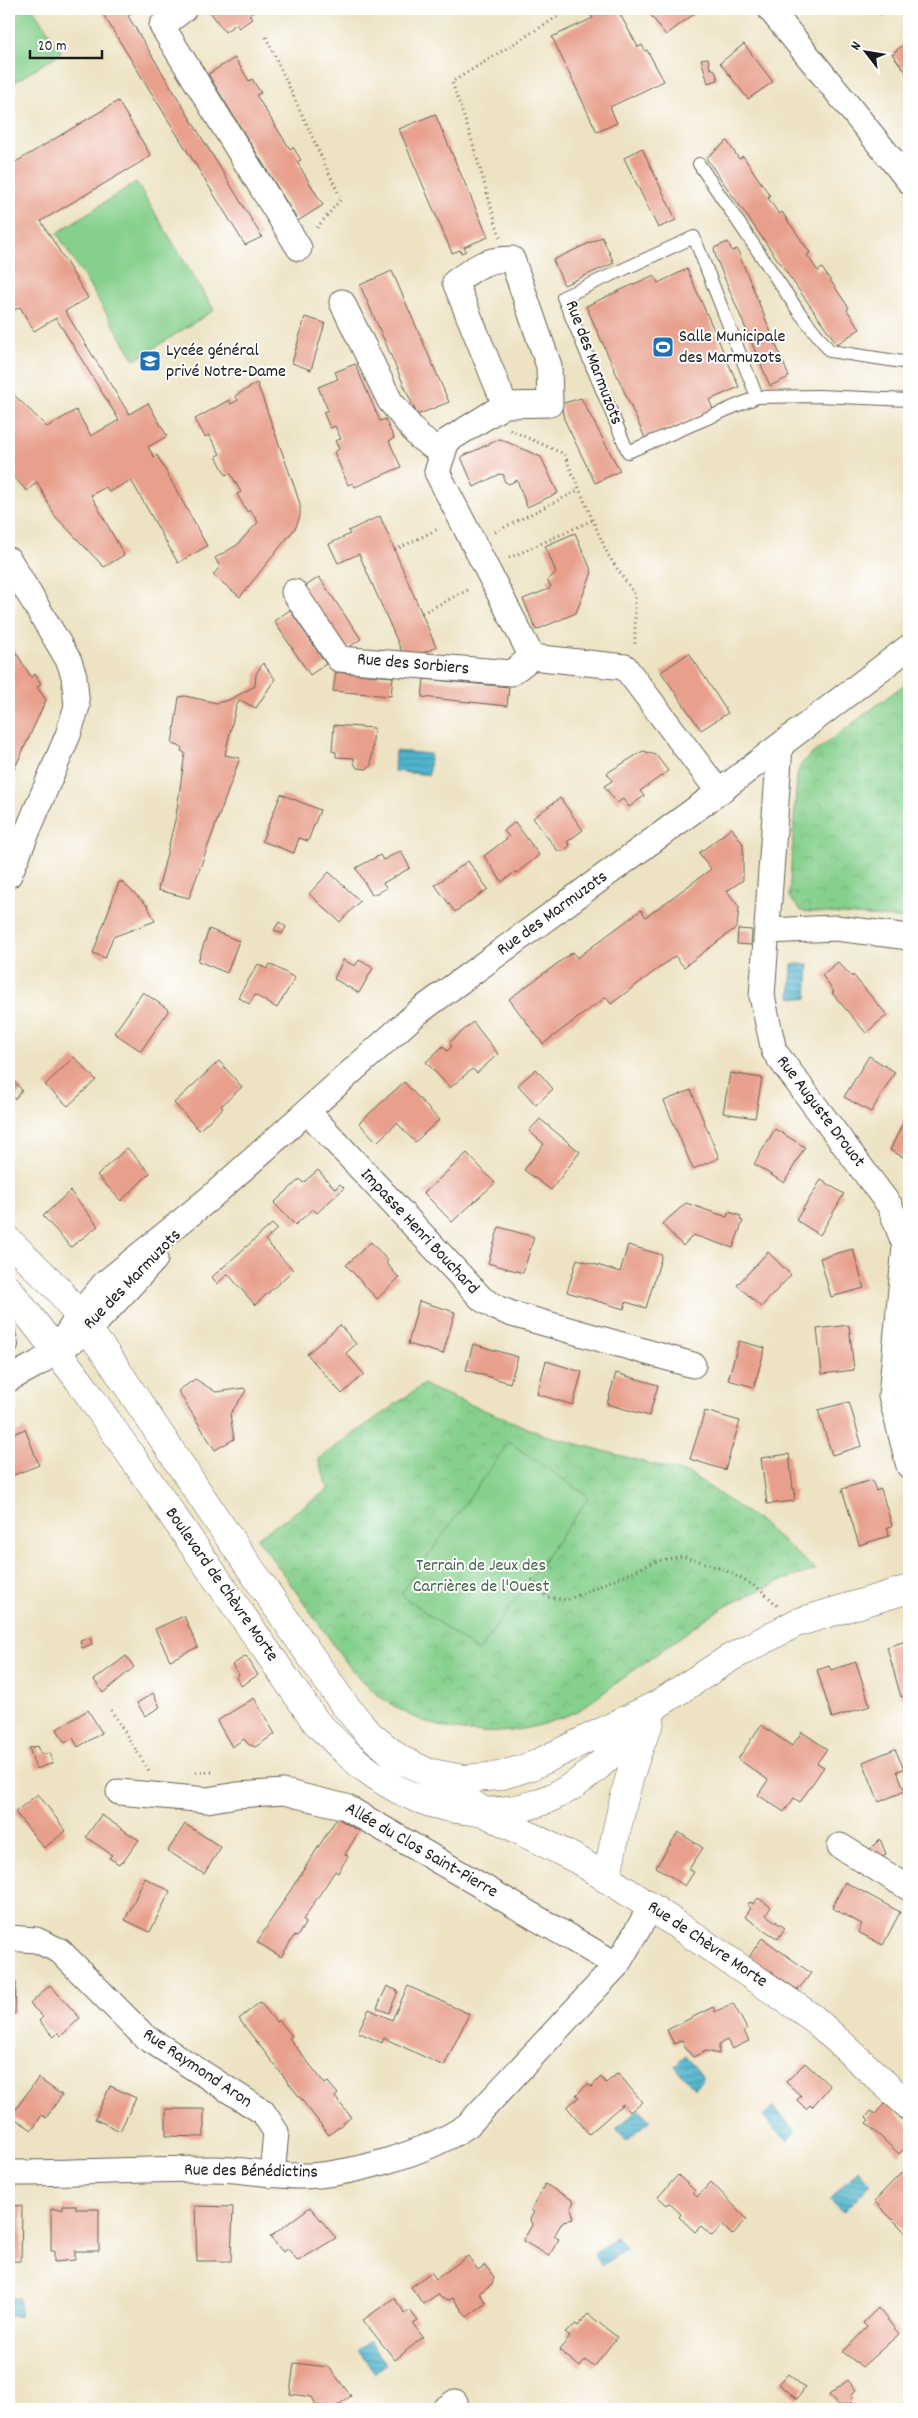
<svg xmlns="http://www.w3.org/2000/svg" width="918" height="2418" viewBox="0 0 918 2418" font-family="Dekko,sans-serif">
<defs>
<pattern id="park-crowns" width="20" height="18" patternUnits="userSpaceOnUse" patternTransform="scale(1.25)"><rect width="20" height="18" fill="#86d08d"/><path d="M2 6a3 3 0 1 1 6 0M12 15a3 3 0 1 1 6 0" fill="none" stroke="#73b279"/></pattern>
<pattern id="water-rules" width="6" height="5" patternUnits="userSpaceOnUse" patternTransform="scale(1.25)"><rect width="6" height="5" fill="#50b5ce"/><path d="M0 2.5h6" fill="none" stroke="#4292a6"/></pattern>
</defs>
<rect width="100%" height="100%" fill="#fff"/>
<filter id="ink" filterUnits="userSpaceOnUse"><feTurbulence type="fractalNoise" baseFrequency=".02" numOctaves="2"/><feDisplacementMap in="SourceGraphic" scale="10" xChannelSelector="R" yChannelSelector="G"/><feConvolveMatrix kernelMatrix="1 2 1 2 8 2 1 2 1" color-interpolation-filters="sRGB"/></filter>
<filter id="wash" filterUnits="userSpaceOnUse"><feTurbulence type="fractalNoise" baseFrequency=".0096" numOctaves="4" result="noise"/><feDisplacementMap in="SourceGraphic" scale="20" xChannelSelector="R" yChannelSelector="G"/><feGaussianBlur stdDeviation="1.12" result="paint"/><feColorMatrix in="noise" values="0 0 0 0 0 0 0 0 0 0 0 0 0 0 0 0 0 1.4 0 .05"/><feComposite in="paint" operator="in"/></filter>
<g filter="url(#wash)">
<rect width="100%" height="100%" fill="#ede2c2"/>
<path fill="url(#park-crowns)" stroke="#517654" d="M909,681v238l-108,-8 -12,-14 8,-120 3,-11 8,-9z
M424,1384l6,4 115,47 147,40 68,47 56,48 -33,10 -49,22 -25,14 -128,93c-74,37 -156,32 -218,-27 -15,-15 -27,-34 -39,-51 -22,-31 -44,-62 -67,-93l72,-49 -11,-30z"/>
<path fill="#86d08d" stroke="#517654" d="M9,9h24l29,43 -47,30 -6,-10z
M136,182l78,128 -79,50 -78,-127z
M509,1442l80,55 -111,155 -77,-58z"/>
<path fill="url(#water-rules)" stroke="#366875" d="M395,751l35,3 -1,21 -35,-4z
M792,964h17l-2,35 -17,-2z
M685,2056l19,22 -10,10 -19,-22z
M773,2107l23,24 -9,10 -24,-24z
M639,2109l11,12 -24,20 -10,-12z
M857,2170l14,13 -28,29 -13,-12z
M617,2237l9,12 -24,17 -8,-12z
M9,2298h11v18h-11z
M370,2341l16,23 -11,9 -17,-23z"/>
<g id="blocks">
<path fill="#e8a08d" d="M104,9h34l-10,7 134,221 -17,8 -144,-234z
M208,9h50l-9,6 3,4 -13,9 -3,-4 -11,8z
M596,9h21l21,38 4,-2 3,6 2,-1 17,31 -54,26 7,16 -20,9 -45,-95 41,-19 -3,-6z
M646,9h44l4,5 -28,21z
M876,9h20l-7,5 -3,-4 -6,5z
M909,40v36l-17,-22z
M744,44l29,38 -25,17 -28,-36z
M235,58l14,23 3,-2 9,14 -5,2 34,54 3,-2 8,13 -4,2 26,43 -25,16 -90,-147z
M708,58l2,10 5,2 3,10 -10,3 -7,-24z
M118,101l33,55 -110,65 47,77 -23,13 64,103 19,-11 19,33 -19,11 6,10 3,-2 50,91 -29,17 -47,-83 -22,12 -3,-5 -15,8 33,60 -20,12 -49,-51 -18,-34 -10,9 -18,-19v-82l38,37 29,-17 15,26 28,-16 -63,-102 -22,13 -14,-24 -11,6v-14l4,-3 -4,-7v-123z
M435,114l53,123 -24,10 2,4 -5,2 -1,-3 -8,3 -53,-124z
M727,141l12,18 4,-3 27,40 -2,2 11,16 3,-2 28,41 -3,2 11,16 4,-3 27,40 -2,2 13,19 -23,15 -131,-186z
M642,148l34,72 -18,8 -34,-70z
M602,237l12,26 -50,22 -11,-25z
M728,242l4,9 5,-2 52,128 -19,9 -54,-128 -2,-10z
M687,269l52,118 -30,13 4,9 -68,29 -59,-132 68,-31 4,8z
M392,271l57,131 -32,13 -57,-130z
M305,317l20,6 -14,47 -19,-7z
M355,364l25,57 5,-2 9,19 -5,3 12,26 -46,20 -2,-4 -5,2 -14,-33 5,-3 -4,-8 6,-2 -6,-13 -5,2 -7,-16 5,-2 -10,-23 20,-8 -3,-7z
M257,383l35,97 8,24v12l-4,11 -56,70 -27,-22 7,-8 -5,-9 22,-13 21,-23 -8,-12 -3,2 -10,-18 4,-2 -11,-19 -4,2 -10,-19 4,-2 -11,-19 -4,2 -10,-18 34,-19 2,4 7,-4 -3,-4z
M581,398l39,73 -25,12 -31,-64 -3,-15z
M500,439l41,18 17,36 -31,14 -10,-27 -8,4 -5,-3v-6l-4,-1 -26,13 -13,-30z
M380,516l56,131 -30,14 -47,-107 -21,9 -9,-19 21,-10 -2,-3z
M575,533l17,39 -16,41 -40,17 -13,-31 26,-10 2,-3 -4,-5 9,-9 -11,-26z
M319,577l42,62 -16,11 -42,-62z
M290,610l36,54 -16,11 -36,-54z
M9,641l22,36 4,-3 6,10 -4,3 9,13 -33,72 -4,-2z
M689,653l39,60 -27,17 -40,-58z
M263,663l12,16 -19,29 -16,-8 -4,6 -11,49 15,3 -51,140 -31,-8 18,-74 9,-63 -4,-2 1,-4 -10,-3 7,-47 6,-1 32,7 12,-3 26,-14 1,-12z
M336,672l57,5 -2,19 -58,-5z
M424,679l85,8 -2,19 -85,-9z
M334,725l40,3 -3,37 -4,4 -10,-1 -3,-5v-5l-18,-1v-5l-4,-1z
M643,751l13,4 12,16 -28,20 4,5 -15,11 -6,-8 -6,4 -13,-17 8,-5 -5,-8z
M281,794l39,16 -12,31 -9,-3 -5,15 -32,-12z
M560,798l23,32 -16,12 3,3 -6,6 -7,-1 -24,-32z
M515,822l24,33 -22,18 -2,-1 -13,10 -18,-26 25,-19 -5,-6z
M732,828l11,16v36l-16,11 12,16 -2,20 -53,40 -9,-11 -64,48 -5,-7 -63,47 -34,-45 64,-47 4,6 64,-48 5,7 65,-48 -12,-16z
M401,851l9,17 -27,15 4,5 -15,7 -16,-27 24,-13 3,5z
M468,861l20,28 -33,23 -20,-27z
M329,872l31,29 -20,21 -31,-28z
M119,882h3l25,23 8,16 -42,16 -8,21 -12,-5z
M279,922l7,5 -4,7 -8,-4z
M209,929l30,12 -12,32 -29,-12z
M738,929l14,1 -1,15 -14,-1z
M343,960l12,6 4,-6 14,8 -14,25 -25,-14z
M838,962l14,15 1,-2 34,40 -21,18 -34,-40 2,-1 -12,-17z
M258,964l9,5 3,-5 25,14 -18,30 -22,-13 -6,9 -11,-7z
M143,992l26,18 -28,41 -27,-18z
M473,1022l25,32 -21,19 -5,-4 -22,19 -24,-26 17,-16 4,5 5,-5 -3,-3z
M869,1056l26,16 -24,40 -27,-15z
M74,1057l22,23 -28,26 -23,-21z
M219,1061l23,26 -21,19 2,2 -24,22 -25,-27z
M536,1069l17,20 -17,16 -18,-20z
M730,1073l32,5 -7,40 -32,-5z
M9,1076l13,14 -7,9 -6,-4z
M404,1082l35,38 -24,22 -18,-19 -20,19 -18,-19z
M691,1090l28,68 -26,11 -29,-68z
M909,1110v50l-19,-10z
M540,1119l40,33 -29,38 -27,-20 20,-26 -15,-13z
M775,1129l30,18 -21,36 -30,-19z
M127,1148l23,25 -29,28 -24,-26z
M467,1153l28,30 -43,39 -28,-29z
M318,1170l17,19 5,-5 4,4 -27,25 -4,-4 -18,16 -21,-22 26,-24 3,4z
M821,1180l23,14 -24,41 -24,-15z
M70,1191l28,35 -27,21 -28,-31z
M686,1203l41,14 2,-5 12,4 -1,4 3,1 -10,27 -40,-13 -10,11 -21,-22z
M272,1224l5,5 -12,11 28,30 -38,35 -27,-31 -11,10 -5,-7z
M499,1227l35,10 -11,36 -35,-10z
M371,1242l17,19 -2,2 13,15 -22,21 -31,-34z
M628,1245l34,10 -16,53 -20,-6 -2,7 -57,-17 10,-33 43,13z
M853,1249l11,39 -33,9 -11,-39z
M768,1252l23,23 -30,32 -24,-22z
M419,1301l36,11 -12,42 -35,-10z
M340,1325l16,19 -10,9 18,21 -22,20 -35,-40z
M849,1325l5,45 -32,4 -5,-45z
M739,1341l26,7 -11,39 -26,-7z
M473,1344l45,13 -8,26 -44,-13z
M546,1361l36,11 -9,33 -36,-11z
M616,1373l42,12 -9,31 -42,-12z
M195,1379l21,13 28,-4 2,3 -16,23 4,25 -19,11 -37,-59z
M849,1402l13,44 -30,9 -14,-45z
M705,1411l35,10 -15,49 -35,-11z
M25,1429l14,36 -30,12v-41z
M789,1454l4,35h2l-1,12 -27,3 -6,-46z
M872,1480l4,11 5,-2 11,37 -5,1 2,9 -30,9 -17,-56z
M184,1616l14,31 -28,13 -15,-31z
M90,1637l2,7 -10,4 -2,-7z
M909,1640v54l-8,3 -14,-50z
M126,1656l8,11 -31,26 -9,-13z
M246,1656l12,19 -17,11 -5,-9 3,-2 -7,-10z
M856,1662l14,44 -38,12 -15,-48 12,-4 2,4z
M153,1693l7,14 -15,9 -8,-13z
M254,1698l21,36 -20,13 -7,-3 -4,-5 -12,8 -15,-26z
M88,1710l14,23 -24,14 -5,-9 -8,5 -8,-14z
M761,1725l31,21 10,-14 25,17 -10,14 7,4 -24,35 -6,-4 -10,14 -26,-17 10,-15 -30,-21z
M38,1746l3,8 9,-1 3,10 -17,6 -7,-21z
M895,1749l9,20 -7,2 8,20 -26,11 -16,-40z
M38,1794l28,37 -22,17 -29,-36z
M101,1815l38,25 -16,22 -2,-1 -2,3 -10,-6 3,-3 -26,-18z
M337,1818l22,13 -14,24 3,1 -10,17 -3,-2 -32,49 3,2 -9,15 -3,-1 -13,21 -24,-15z
M185,1824l36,23 -17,27 -36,-23z
M678,1832l25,16 -14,21 5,3 -9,14 -29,-19z
M880,1839l6,15 -5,5 -13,-8z
M145,1878l25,13 -20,41 -25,-12z
M845,1882l55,30 -17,33 -25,-13 4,-8 -30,-16z
M9,1889h3l-1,20h-2z
M758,1898l13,9 -5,8 19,13 -7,11 -33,-22 6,-9 -4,-3 3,-3 3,2z
M762,1938l49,35 -13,17 -49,-33z
M9,1982h7l-1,32h-6z
M50,1985l30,33 -19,18 -3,-3 -4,4 -15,-16 4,-4 -13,-13z
M387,1986l11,5 -9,22 -12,-5z
M408,1986l61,28 -25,52 -60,-28 -2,5 -24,-11 11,-23 23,11z
M260,2002l16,20 3,-2 13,16 -3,2 36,46 3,-2 10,12 -3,3 16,20 -22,18 -90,-116z
M733,2003l14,26 -3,2 5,10 -17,8 -5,-9 -8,4v10l-13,-3 -13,6 -7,-8 -4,-9 -8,4 -7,-14 46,-23 2,5z
M805,2063l25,23 -18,21 -2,-2 -4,4 -9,-9 4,-4 -15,-14z
M618,2073l24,29 -12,10 -7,-8 -34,30 -22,-27 12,-10 -3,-2 12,-11 3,3 10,-10 5,6z
M38,2078l24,17 -16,23 -4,-3 -10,15 -21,-14z
M110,2086l26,12 -16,33 -25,-12z
M885,2103l24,23v18l-10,10 -33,-31 3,-3 -3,-3 5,-6 4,3z
M166,2109h38v28l-38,-1z
M905,2169l4,5v62l-35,-35z
M678,2175l17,16 -2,2 4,4 14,-15 36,37 -15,16 -10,-10 -10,11 -11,-10 -6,6 -16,-15 2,-3 -12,-11 -2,2 -9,-8z
M545,2184l29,17 -3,7 3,11 -11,2 -9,15 5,3 -10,17 -26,-15 9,-16 -2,-6 4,-7 -3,-2z
M9,2205l13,1 -1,55h-12z
M63,2205h13v4h23v42h-24v9l-21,2v-11h-3v-42h12z
M195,2206l38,1 -2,54h-34z
M310,2207l26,31 -38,23 -10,-12 -5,3 -13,-15z
M468,2256l10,14 7,-5 9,12 -2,7 -13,9 7,10 -19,14 -14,-19 -3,2 -9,-2 -3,-4 -15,10 -12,-17 20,-15 5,7z
M394,2298l11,15 5,-3 8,11 -5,3 10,13 -28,23 -32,-40z
M878,2308l21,26 -37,33 -19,-15 24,-25 -4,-4z
M588,2314l29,23 -23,30 -9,-7 -5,7 -21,-17 11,-13 -5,-4 11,-9 2,2z
M294,2363l35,4 22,29 -18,13h-15l-6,-12 -22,-3z
M788,2374l17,14 -8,11 -18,-15z
M848,2380l8,10 -5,5 2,7 -14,5 -10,-12z
M908,2402l1,7h-14z
M277,2403l4,6h-13z"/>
</g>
</g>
<g filter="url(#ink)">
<use href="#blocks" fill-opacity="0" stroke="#656156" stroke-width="1"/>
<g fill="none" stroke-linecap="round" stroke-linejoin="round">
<g stroke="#656156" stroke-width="14">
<path id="lane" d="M699,164l100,148 31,39 79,12
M757,397l-63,-160 -131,60 65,155 129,-55 61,-1 91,4
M9,1332l3,13 -3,8"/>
</g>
<g stroke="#656156" stroke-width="27">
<path id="street" d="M184,9l-22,17 137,222
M770,9l139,172
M342,302l48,99 29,36 24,17
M505,405l45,-1 -1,-38 -37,-107c-27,0 -36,8 -57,23l50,123 -58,36 -10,31 95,185 93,10 94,125
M9,560l60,101 5,15 3,30 -9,29 -59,140
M294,592l45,67 172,14 21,-16
M780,746l-18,250 12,55 116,155 15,40 -14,150 18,70
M767,931l69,-3 73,9
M308,1112l174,187 15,9 15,6 181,51
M56,1350l29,-43 19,-23 106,-86 207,-185 302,-221 190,-145
M9,1379l28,-15 52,-34 66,-71
M119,1792l88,8 30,-5 47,-3 62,15 271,158
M840,1846l69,42
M9,1938l27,2 24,11 84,85 119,76 13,20 -4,43
M9,2173c68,0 136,-4 204,-4 28,0 55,6 83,7 49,1 132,-23 172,-51l149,-160 34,-58
M445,2409l10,-7"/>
</g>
<g stroke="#656156" stroke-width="29">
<path id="secondary" d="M485,1813l93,47 73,47 162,111 96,88"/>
</g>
<g stroke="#656156" stroke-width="29">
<path id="primary" d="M9,1241l50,49 50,68 106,159 128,186 25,30 30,25 31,15 53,38
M9,1290l69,89 238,343c19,19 37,39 60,54 56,39 130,49 190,14 36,-21 64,-56 92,-86
M432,1773l32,6 35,-3 33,-10 126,-62 72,-46 66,-35 113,-34
M606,1879c12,-53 21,-108 44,-157"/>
</g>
<path stroke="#656156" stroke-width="3" stroke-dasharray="1 4" stroke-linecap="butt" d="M266,37l75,162 -26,31
M500,237l-29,-99 -19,-56 118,-73
M510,430l54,24 44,101 27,40v49
M495,532l84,-42
M395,550l45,-22
M509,558l84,-38
M422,613l48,-24
M532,1579l15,18 20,3 90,-39 25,-5 41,13 37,20 18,17
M111,1710l38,61
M196,1772h17"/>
<use href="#lane" stroke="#fff" stroke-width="12"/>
<use href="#street" stroke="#fff" stroke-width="25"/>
<use href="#secondary" stroke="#fff" stroke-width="28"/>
<use href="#primary" stroke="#fff" stroke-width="28"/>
</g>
</g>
<defs>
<g id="stadium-square" transform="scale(1.125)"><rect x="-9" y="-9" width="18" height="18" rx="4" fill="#1f6fb2" stroke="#fff"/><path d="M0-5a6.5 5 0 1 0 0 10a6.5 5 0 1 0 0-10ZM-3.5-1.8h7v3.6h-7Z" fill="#fff"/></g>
<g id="school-square" transform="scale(1.125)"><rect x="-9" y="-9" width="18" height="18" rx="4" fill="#1f6fb2" stroke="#fff"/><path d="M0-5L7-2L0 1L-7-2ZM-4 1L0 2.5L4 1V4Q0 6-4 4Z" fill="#fff"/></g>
</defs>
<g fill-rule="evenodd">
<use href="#stadium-square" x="663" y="347"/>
<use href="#school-square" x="150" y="361"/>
</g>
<g text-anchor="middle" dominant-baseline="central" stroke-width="4" stroke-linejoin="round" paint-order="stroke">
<g font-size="18" fill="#1c1c1c" stroke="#fff" text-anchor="start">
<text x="679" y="337">Salle Municipale<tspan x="679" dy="21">des Marmuzots</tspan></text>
<text x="166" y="351">Lycée général<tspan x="166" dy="21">privé Notre-Dame</tspan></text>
</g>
<g font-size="18" fill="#1c1c1c" stroke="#fff">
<text transform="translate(593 363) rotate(69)">Rue des Marmuzots</text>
<text transform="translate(413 665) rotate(5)">Rue des Sorbiers</text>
<text transform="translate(553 914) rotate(-36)">Rue des Marmuzots</text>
<text transform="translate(820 1112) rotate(53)">Rue Auguste Drouot</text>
<text transform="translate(419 1232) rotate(47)">Impasse Henri Bouchard</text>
<text transform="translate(133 1280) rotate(-46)">Rue des Marmuzots</text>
<text transform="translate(221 1585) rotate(55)">Boulevard de Chèvre Morte</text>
<text transform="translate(421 1851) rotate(30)">Allée du Clos Saint-Pierre</text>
<text transform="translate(707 1945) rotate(34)">Rue de Chèvre Morte</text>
<text transform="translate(197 2069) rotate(34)">Rue Raymond Aron</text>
<text transform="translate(251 2172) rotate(1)">Rue des Bénédictins</text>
</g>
<g font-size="18" fill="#466449" stroke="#fff">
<text x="481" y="1566">Terrain de Jeux des<tspan x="481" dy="21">Carrières de l'Ouest</tspan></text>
</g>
</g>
<rect width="918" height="2418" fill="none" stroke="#fff" stroke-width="30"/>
<g transform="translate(866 52) rotate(301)" stroke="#ffffff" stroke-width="4" paint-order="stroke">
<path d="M0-4L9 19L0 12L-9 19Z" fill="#1c1c1c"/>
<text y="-8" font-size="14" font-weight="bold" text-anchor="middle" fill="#1c1c1c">N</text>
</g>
<path d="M30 50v8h72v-8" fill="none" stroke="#1c1c1c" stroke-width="2.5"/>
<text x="38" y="50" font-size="15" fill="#1c1c1c" stroke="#ffffff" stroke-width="4" paint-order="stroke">20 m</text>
</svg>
